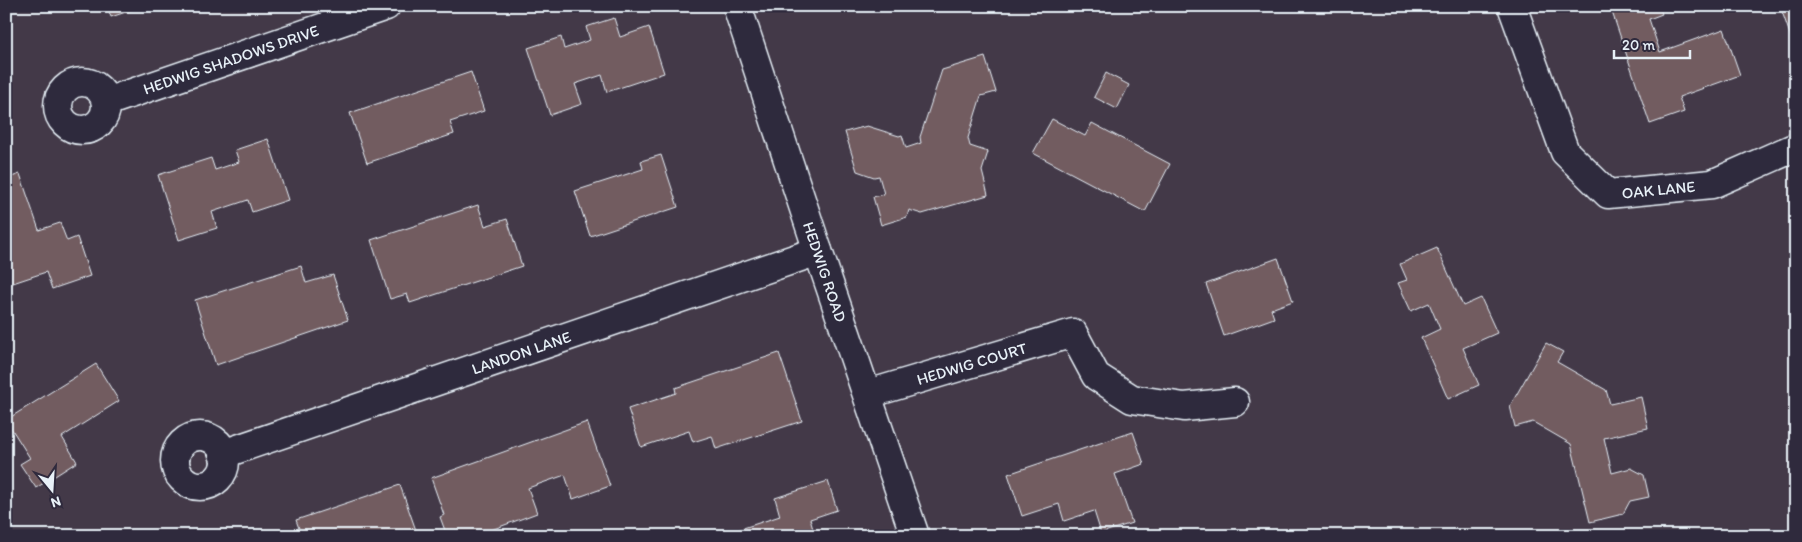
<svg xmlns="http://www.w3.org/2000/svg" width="1802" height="542" viewBox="0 0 1802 542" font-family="Itim,sans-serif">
<rect width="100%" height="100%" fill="#433948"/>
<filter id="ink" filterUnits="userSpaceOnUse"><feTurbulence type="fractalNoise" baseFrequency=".02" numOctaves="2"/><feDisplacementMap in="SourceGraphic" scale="10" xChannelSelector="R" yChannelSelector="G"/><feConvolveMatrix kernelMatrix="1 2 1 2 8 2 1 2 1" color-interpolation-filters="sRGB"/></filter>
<g filter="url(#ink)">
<path fill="#725b61" stroke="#e8f1f8" d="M107,6h37l-33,11z
M1610,6h49l3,8 -13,5 11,33 64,-23 16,46 -61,22 5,15 -34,12z
M1780,6h16v29l-5,2z
M614,18l6,19 29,-10 15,46 -57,19 -5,-17 -27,9 7,20 -32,11 -22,-67 33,-11 3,12 26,-9 -4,-13z
M6,56l6,36 -6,1z
M985,57l11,35 -15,4 -13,42 2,8 18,6 -6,19 6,24 -66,19 -13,-4 -2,7 -26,8 -8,-28 11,-3 -5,-18 -5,1 -17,-6 -12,-39 22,-6 32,10 3,-1 4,13 15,-5 -1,-6 22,-67z
M471,72l13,39 -34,11 4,12 -87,29 -17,-50z
M1106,73l23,12 -12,24 -23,-12z
M1052,119l33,17 7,-13 78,41 -25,48 -112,-59z
M268,139l20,61 -36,12 -4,-12 -36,12 5,16 -38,12 -21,-65 53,-17 4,12 24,-8 -4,-12z
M661,155l17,52 -88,29 -15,-45 68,-22 -2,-8z
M20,174l19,56 21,-7 7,18 10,-4 13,39 -38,13 -6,-17 -36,12 -4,-11v-94z
M478,205l7,21 22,-7 15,47 -112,37 -3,-9 -17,5 -19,-59z
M1437,248l26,58 18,-8 16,35 -34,15 16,37 -31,14 -27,-61 19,-9 -11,-26 -18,8 -13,-28 9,-3 -7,-16z
M1278,258l15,43 -22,8 3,9 -50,18 -18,-52z
M301,266l5,17 27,-8 15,45 -132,45 -21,-65z
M1546,343l17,9 -6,10 49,28 4,14 31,-7 7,31 -44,10 8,35 19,-5 13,7 5,22 -19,4 -7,13 -33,8 -19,-78 -38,-22 -18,5 -5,-21z
M779,353l23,68 -86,28 -4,-13 -19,6 -4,-11 -48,16 -13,-38 48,-16 -1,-5z
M96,364l23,37 -57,36 15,25 -41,26 -16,-24 10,-6 -24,-38z
M587,422l23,64 -37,13 -8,-24 -37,13 9,25 -62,23h-28l-7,-19 4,-2 -13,-37z
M1133,432l11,32 -29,10 17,49 -31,10 -7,-22 -30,10 -5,-17 -37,12 -14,-42z
M828,481l9,29 -27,9 5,17h-96l61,-20 -5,-18z
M400,485l18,51h-122l5,-2 -5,-14z"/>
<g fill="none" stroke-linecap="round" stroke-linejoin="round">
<g stroke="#e8f1f8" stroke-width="31">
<g id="minor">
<path id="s1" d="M737,6l81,245 97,285"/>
<path id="s2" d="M1512,6l53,146 43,42 104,-10 84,-37"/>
<circle cx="82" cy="106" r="24"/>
<path id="s3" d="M106,102l280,-96"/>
<path id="s4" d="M868,394l205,-61 23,43 36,23 52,8 51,-5"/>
<circle cx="200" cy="461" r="25"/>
<path id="s5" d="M223,454l595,-203"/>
</g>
</g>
<use href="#minor" stroke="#2f2a3d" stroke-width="28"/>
</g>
</g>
<g text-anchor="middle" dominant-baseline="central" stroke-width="4.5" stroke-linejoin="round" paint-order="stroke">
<g font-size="16" fill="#e8f1f8" stroke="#2f2a3d">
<text stroke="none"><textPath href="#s3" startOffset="132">HEDWIG SHADOWS DRIVE</textPath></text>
<text stroke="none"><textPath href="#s2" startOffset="266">OAK LANE</textPath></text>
<text stroke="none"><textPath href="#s1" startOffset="280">HEDWIG ROAD</textPath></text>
<text stroke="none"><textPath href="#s5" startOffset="315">LANDON LANE</textPath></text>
<text stroke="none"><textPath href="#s4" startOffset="108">HEDWIG COURT</textPath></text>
</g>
</g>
<rect width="1802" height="542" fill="none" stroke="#2f2a3d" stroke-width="25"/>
<rect x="12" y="12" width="1777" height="517" fill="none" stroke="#e8f1f8" stroke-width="2" filter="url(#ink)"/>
<g transform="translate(52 490) rotate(162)" stroke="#2f2a3d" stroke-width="4" paint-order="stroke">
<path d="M0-4L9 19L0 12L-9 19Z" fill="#e8f1f8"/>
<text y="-8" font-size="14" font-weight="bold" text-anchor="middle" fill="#e8f1f8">N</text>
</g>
<path d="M1614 50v8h76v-8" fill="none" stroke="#e8f1f8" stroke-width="2.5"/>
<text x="1622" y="50" font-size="15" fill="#e8f1f8" stroke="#2f2a3d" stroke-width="4" paint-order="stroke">20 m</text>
</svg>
